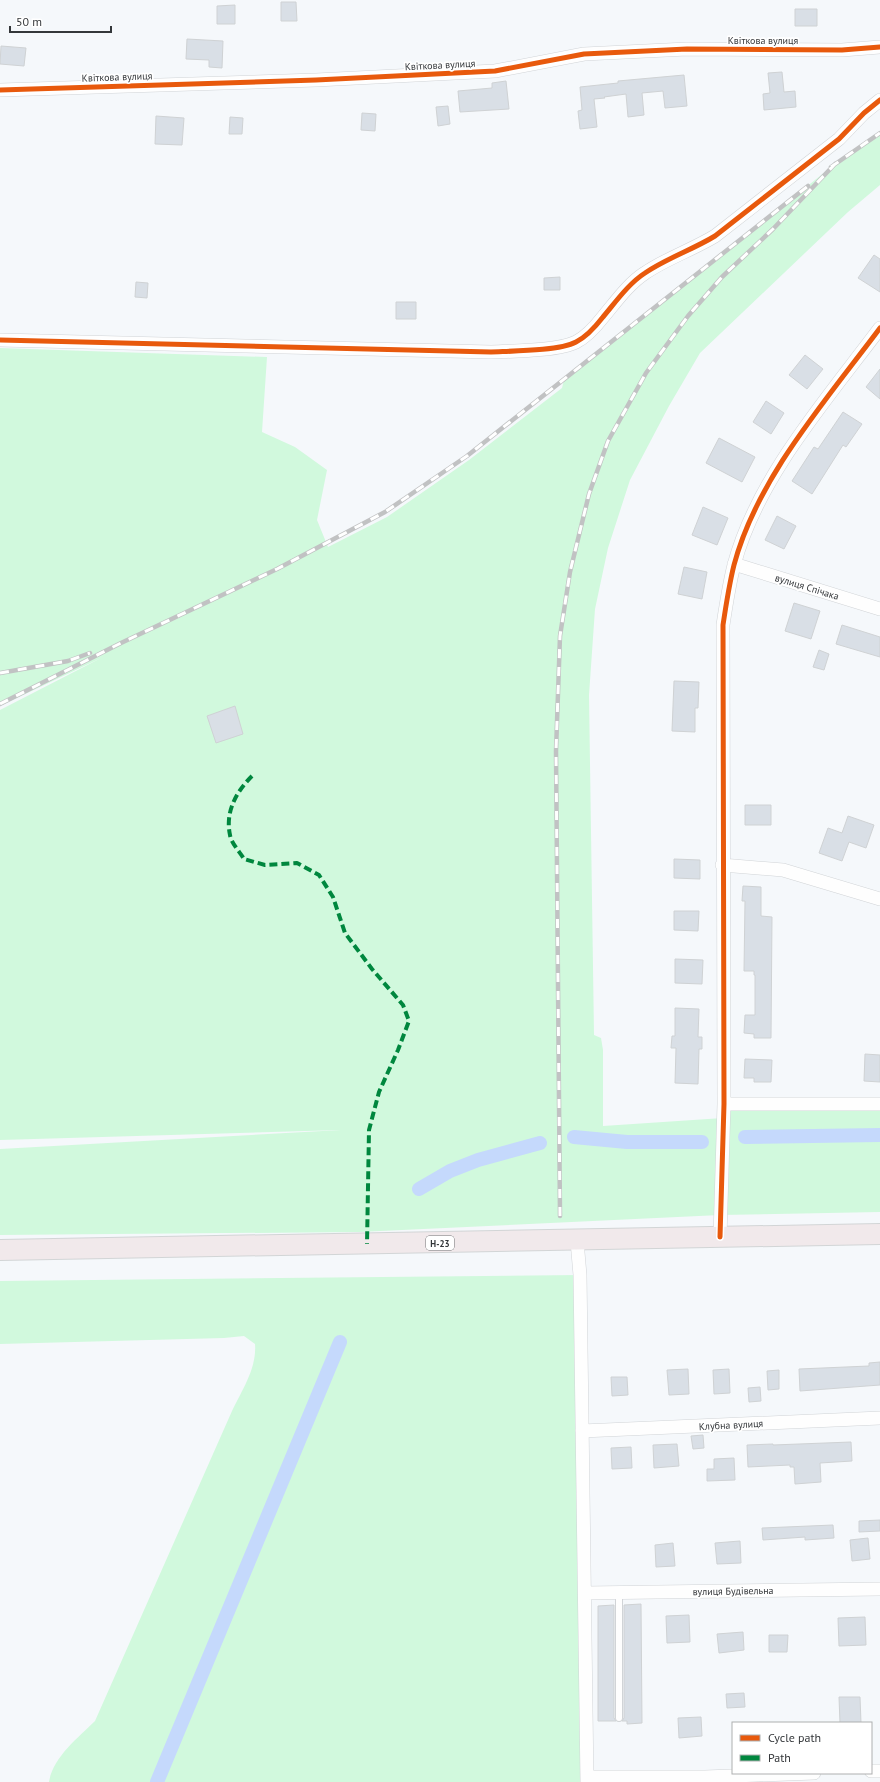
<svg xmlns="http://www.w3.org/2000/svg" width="880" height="1782" viewBox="0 0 880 1782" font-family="'PT Sans',sans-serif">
<rect width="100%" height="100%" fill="#f5f8fb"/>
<path fill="#d1f9dd" d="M880,133v52l-32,27 -148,141 -31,53 -39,74 -22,68 -13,61 -6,86 5,340 7,3 2,12v76l120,-8v-13l157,-3v110l-160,3 -361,17 -359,3v-86l341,-19 -341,10v-430l101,-52 -101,48v-358l267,9 -5,75 33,15 32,23 -10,50 11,27 59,-30 82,-57 93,-72 2,-8 271,-216z
M580,1275l7,507h-538c4,-25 29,-44 46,-61l137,-310c10,-21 25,-43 23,-67l-11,-8 -20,2 -224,6v-63z"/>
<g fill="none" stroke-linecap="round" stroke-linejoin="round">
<path stroke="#c5d9fc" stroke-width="14" d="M574,1137l53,5h75
M745,1137l135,-2
M419,1189l31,-18 28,-11 62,-17
M157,1782l183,-440"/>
</g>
<path fill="#d9dfe6" stroke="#cfd2d4" d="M281,2h15l1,19h-16z
M235,5v19h-18v-18z
M795,9h22v17h-22z
M187,39l36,2 -1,27 -13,-1v-7l-23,-1z
M1,46l25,2 -2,18 -24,-2z
M782,72l2,20 11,-1 1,16 -32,3 -1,-16 7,-1 -2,-20z
M684,75l3,31 -22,2 -2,-17 -21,2 2,22 -16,2 -2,-23 -22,3 1,1 -11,1 3,28 -17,2 -2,-18 4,-1 -2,-23 38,-4v-2z
M506,81l3,28 -49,3 -2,-21 34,-3v-5z
M448,106l2,18 -12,2 -2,-19z
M362,113l14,1 -1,17 -14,-1z
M156,116l28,2 -2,27 -27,-1z
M230,117l13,1 -1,16h-13z
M874,255l6,4v33l-22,-14z
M560,277v13h-16v-12z
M136,282l12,1 -1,15 -12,-1z
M396,302h20v17h-20z
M805,355l18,14 -16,20 -18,-14z
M880,369v30l-14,-12z
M766,401l18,12 -13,21 -18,-12z
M843,412l19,12 -16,23 -3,-2 -31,49 -20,-13 22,-34 4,2z
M719,438l36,19 -13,25 -36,-19z
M703,507l25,11 -11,27 -25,-10z
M777,516l19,10 -12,23 -19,-9z
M684,567l23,5 -5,27 -24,-5z
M794,603l26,8 -9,28 -26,-8z
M842,625l38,12v20l-44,-13z
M819,650l10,4 -5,16 -11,-3z
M674,681l25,1 -1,26h-3v24l-23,-1z
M235,706l8,28 -27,9 -9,-27z
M745,805h26v20h-26z
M848,816l26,9 -8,23 -17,-6 -7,19 -23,-8 9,-25 14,5z
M674,859l26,1v19l-26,-1z
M743,886l18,1v29l11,1 -1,121h-17v-4l-10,-1 1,-18h10v-40h-1v-4h-10l1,-70h-3z
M674,911h25l-1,20 -24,-1z
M675,959l28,1 -1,24 -27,-1z
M675,1008l24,1 -1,28h4v12h-3l-1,35 -23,-1 1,-35h-5l1,-12h3z
M865,1054l15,1v27l-16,-1z
M745,1059l27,1 -1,22h-17v-4h-10z
M880,1362v23l-80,6 -1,-22 70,-3v-3z
M688,1369l1,25 -20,1 -2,-25z
M729,1369l1,24 -16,1 -1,-24z
M779,1370v19l-11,1 -1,-19z
M611,1377h16l1,18 -16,1z
M760,1387l1,14 -12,1 -1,-14z
M703,1435l1,13 -11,1 -2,-13z
M851,1442l1,19 -32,2 1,19 -26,2 -1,-17h-4v-2l-42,2 -1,-22 26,-1v1z
M677,1444l2,22 -25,2 -1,-23z
M631,1447l1,21 -20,1 -1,-21z
M734,1458l1,22 -28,1v-12h7v-10z
M880,1520v11l-21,1v-11z
M833,1525l1,13 -29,2v-3l-42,3 -1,-12z
M868,1538l2,21 -18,2 -2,-21z
M740,1541l1,22 -24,1 -2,-21z
M673,1543l2,23 -19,1 -1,-22z
M641,1604l1,119 -15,1v-3h-5l2,-3v-113z
M614,1605v113l2,3h-18v-115z
M689,1615l1,27 -23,1 -1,-27z
M865,1617l1,28 -27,1 -1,-28z
M743,1632l1,18 -25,3 -2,-19z
M769,1635h19l-1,17h-18z
M744,1693l1,14 -18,1 -1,-14z
M839,1697h21l1,26h-21z
M701,1717l1,19 -23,2 -1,-20z"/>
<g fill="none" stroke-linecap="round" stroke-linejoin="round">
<g stroke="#d1d4d7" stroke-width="8">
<path id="lane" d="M619,1718v-126"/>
</g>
<g stroke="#d1d4d7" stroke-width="14">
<path id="street" d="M0,90l316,-10 179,-9 89,-17 103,-5 155,1 38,-3
M0,340l491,12c21,-1 68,-1 85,-10 10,-5 20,-16 27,-25 12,-14 25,-33 42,-44 22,-15 47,-23 70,-37l124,-97 25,-26 16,-13
M734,564l146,45
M722,865l61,5 97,29
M724,1104h156
M720,1237l4,-133 -1,-479c3,-20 6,-40 11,-60 23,-87 93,-166 146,-237
M577,1241l3,34 7,507
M582,1431l298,-13
M586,1593l294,-4
M871,1771h9
M587,1777h118l109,-4"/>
</g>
<g stroke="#d2d5d6" stroke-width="22">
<path id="primary" d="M0,1250l880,-16"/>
</g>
<use href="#lane" stroke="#fefefe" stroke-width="6"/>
<use href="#street" stroke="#fefefe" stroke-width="13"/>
<use href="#primary" stroke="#f1e9eb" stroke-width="20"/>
<g stroke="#c1c2c3" stroke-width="4.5">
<path id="rail" d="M831,167l49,-34
M0,673l68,-12 22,-8
M0,704l121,-61 156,-74 108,-57 82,-56 341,-270
M560,1216l-4,-465 4,-115 10,-64 19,-78 19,-53 38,-68 42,-57 34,-39 51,-48 62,-65"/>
</g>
<use href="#rail" stroke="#fff" stroke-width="3" stroke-dasharray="9" stroke-linecap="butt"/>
<path stroke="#00873e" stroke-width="4" stroke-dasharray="8 4" stroke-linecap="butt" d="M252,776c-16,16 -27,36 -22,59 1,8 10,17 14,24l21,6 32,-2 22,12 14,22 12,36 27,36 31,36 6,16 -11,29 -19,42 -10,38 -2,114"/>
<g stroke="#fff" stroke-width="8">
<path id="cycleway" d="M0,90l316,-10 179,-9 89,-17 103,-5 155,1 38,-3
M0,340l491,12c21,-1 68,-1 85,-10 10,-5 20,-16 27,-25 12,-14 25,-33 42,-44 22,-15 47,-23 70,-37l124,-97 25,-26 16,-13
M720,1237l4,-133 -1,-479c3,-20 6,-40 11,-60 23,-87 93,-166 146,-237"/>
</g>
<use href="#cycleway" stroke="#e8590c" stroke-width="5"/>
</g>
<g text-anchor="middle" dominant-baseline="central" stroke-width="3.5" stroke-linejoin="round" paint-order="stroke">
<rect fill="#fff" stroke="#717375" stroke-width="1" x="426" y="1236" width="28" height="14" rx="3"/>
<g font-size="9" font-weight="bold" fill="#34373a">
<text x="440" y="1243">Н-23</text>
</g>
<g font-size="10" fill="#34373a" stroke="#fff">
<text x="763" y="40">Квіткова вулиця</text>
<text transform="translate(440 65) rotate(-3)">Квіткова вулиця</text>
<text transform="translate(117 77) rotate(-2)">Квіткова вулиця</text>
<text transform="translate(807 587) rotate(17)">вулиця Спічака</text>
<text transform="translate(731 1425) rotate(-3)">Клубна вулиця</text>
<text transform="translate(733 1591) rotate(-1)">вулиця Будівельна</text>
</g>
</g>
<rect x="732" y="1722" width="140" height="52" fill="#ffffff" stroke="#aeafb0"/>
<rect x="740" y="1735" width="20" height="6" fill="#e8590c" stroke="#aeafb0"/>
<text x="768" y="1742" font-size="12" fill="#34373a">Cycle path</text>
<rect x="740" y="1755" width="20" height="6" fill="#00873e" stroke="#aeafb0"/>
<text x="768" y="1762" font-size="12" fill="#34373a">Path</text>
<path d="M10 26v6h101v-6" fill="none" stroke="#34373a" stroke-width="2"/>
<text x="16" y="26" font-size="12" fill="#34373a" stroke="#ffffff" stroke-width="3" paint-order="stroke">50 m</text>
</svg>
